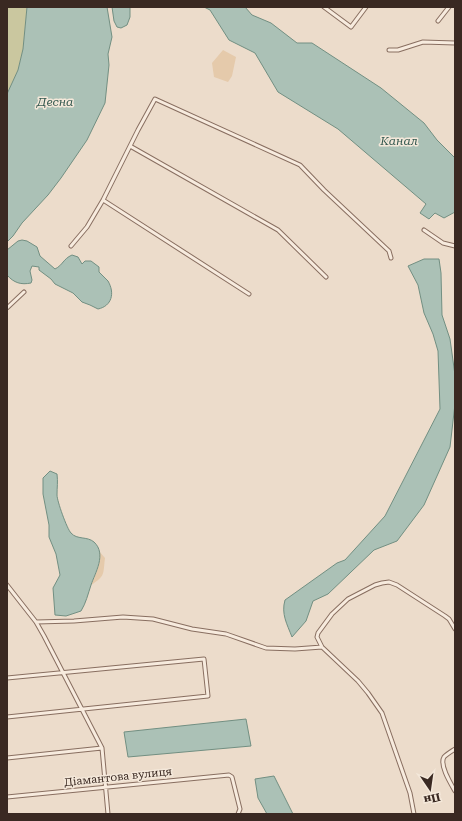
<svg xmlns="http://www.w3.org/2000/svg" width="462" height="821" viewBox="0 0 462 821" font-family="'Roboto Serif',serif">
<rect width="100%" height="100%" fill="#ecdccb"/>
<path fill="#cac79f" d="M7,7h20l-4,42 -5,21 -11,24z"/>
<path fill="#e5caab" d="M223,50l13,7 -4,19 -4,6 -14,-5 -2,-14z
M98,550l7,8c-2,15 1,18 -14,27 6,-14 10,-20 7,-35z"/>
<path fill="#abc1b6" stroke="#728f82" d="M27,7h80l5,30 -4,17 1,11 -4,38 -18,37 -26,38 -13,17 -26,28 -9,13 -6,6v-148l11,-24 5,-21z
M112,7h18v10l-3,8 -6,3 -4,-1 -3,-6z
M204,7h41l7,8 19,8 26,20h15l69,45 43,35 13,17 18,18v54l-11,6 -9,-5 -6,6 -9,-6 6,-9 -88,-75 -60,-37 -23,-39 -26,-13 -19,-30z
M22,240l5,1 10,6 3,9 15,13c8,-4 8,-10 17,-14l6,2 4,7 3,-3h6l8,6v5c3,3 6,6 9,9 7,12 4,25 -10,28l-8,-4 -8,-3 -9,-9 -18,-9 -4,-5 -12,-9v-3l-7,-1 -2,5 2,9 -1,3c-10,2 -17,0 -24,-8v-25l11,-9z
M424,259h15l2,14 1,42 8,24 5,36v29l-5,43 -26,58 -27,36 -23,9 -46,44 -15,7 -7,20 -14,16c-5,-13 -11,-23 -7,-37l52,-37 8,-3 40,-44 55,-107 -2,-58 -5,-17 -9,-21 -6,-28 -10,-19z
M50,471l7,3c1,8 0,13 0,21 0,6 10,34 14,38 6,7 16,3 23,9 13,12 1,31 -3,43 -3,9 -5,18 -10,26l-15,5 -11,-1 -2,-27 7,-13 -4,-21 -7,-17v-12l-6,-31v-16z
M246,719l5,27 -123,11 -4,-25z
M274,776l19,38h-26l-9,-16 -3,-19z"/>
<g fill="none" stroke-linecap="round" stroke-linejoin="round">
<g stroke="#886e60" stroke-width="5">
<path id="minor" d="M324,7l27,20 15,-20
M438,21l11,-14
M389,50h9l25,-8 32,1
M130,146l148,84 48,47
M103,200l146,94
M424,230l19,13 12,3
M71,246l16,-19 16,-27 35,-70 17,-31 145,66 24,25 65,61 2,7
M7,308l17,-16
M7,585l29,37 8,14 58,112 6,66
M36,622l38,-1 49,-4 30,2 39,10 34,5 40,14 29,1 27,-2
M7,678l197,-19 4,37 -201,21
M455,749c-3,2 -8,5 -11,8 -5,8 7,27 11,34
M7,758l95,-10
M7,797l222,-22 3,2 8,32 -2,5
M414,814l-4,-21 -28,-80 -14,-20 -10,-12 -36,-34 -5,-10 1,-4 14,-19 16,-15 27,-14 7,-2 7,-1 8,3 48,31 4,3 6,10"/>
</g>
<use href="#minor" stroke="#f7ebde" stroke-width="3"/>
</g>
<g text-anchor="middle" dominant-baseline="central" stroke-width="3" stroke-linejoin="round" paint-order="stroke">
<g font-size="11" fill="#3a2922" stroke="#f4e8da">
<text transform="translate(118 777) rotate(-6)">Діамантова вулиця</text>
</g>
<g font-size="12" font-style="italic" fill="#33584f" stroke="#f4e8da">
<text x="55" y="102">Десна</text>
<text x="399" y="141">Канал</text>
</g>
</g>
<rect width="462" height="821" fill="none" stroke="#3a2922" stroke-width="16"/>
<g transform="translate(430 789) rotate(167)" stroke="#f4e8da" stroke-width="3" paint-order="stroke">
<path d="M0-3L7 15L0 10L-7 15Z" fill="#3a2922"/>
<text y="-6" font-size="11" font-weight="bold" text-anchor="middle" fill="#3a2922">Пн</text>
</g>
</svg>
